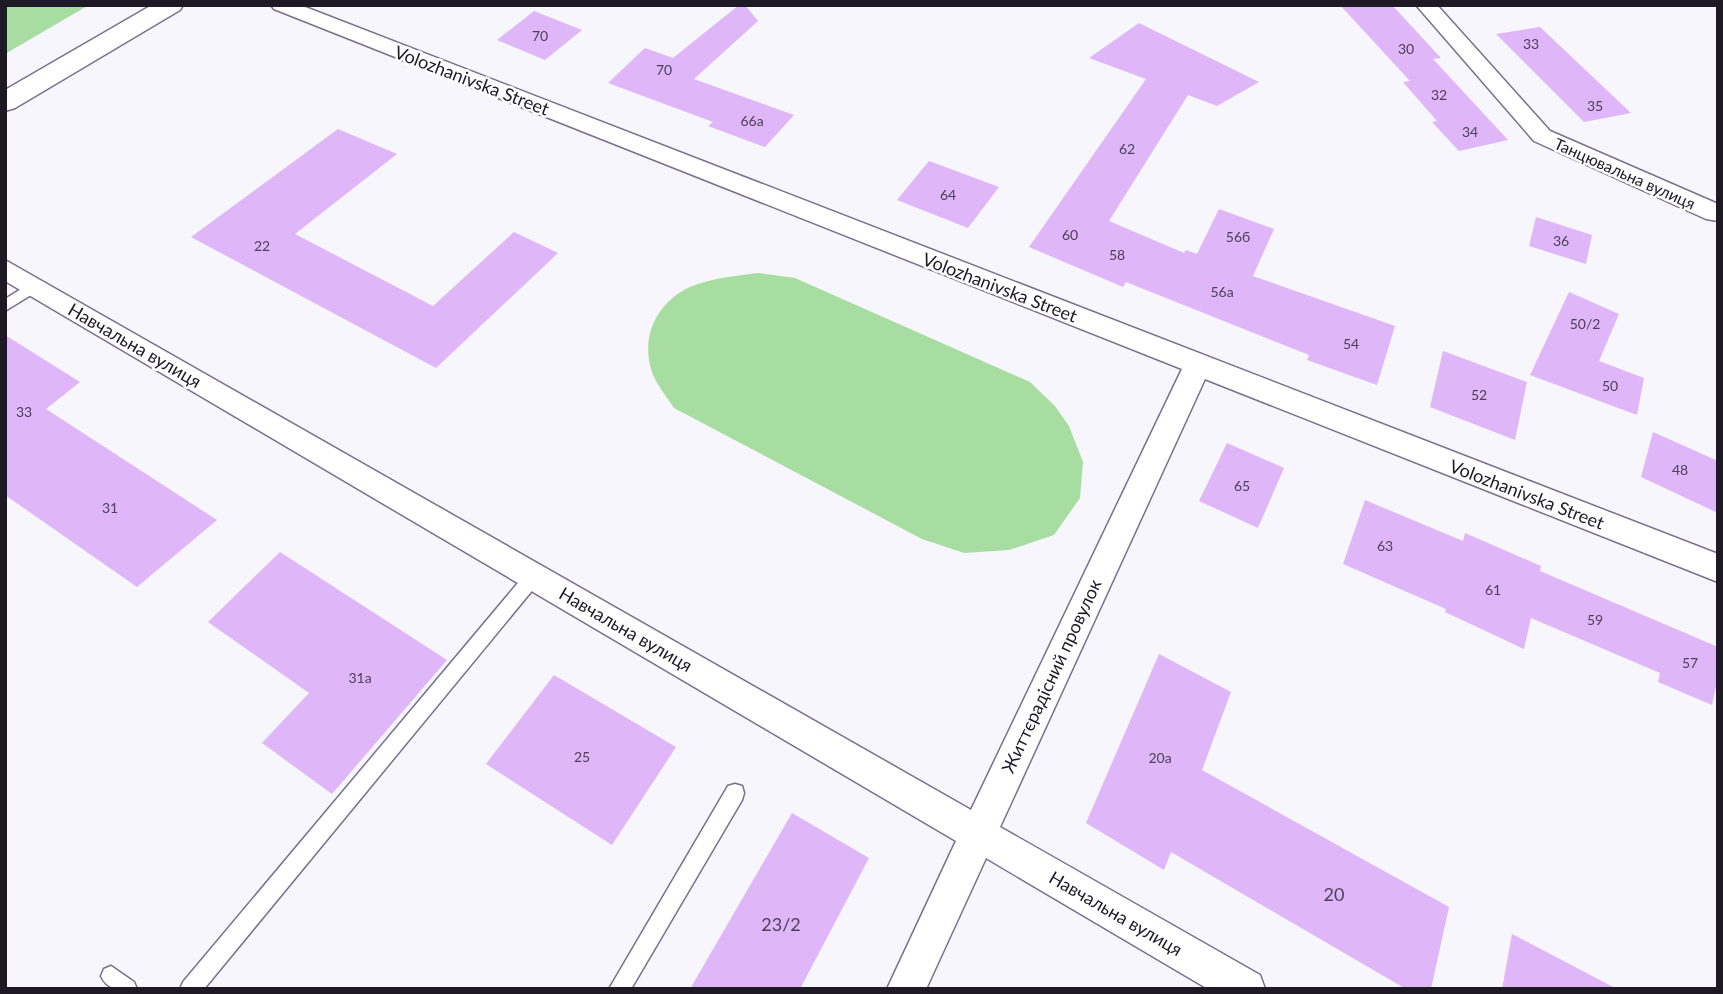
<svg xmlns="http://www.w3.org/2000/svg" width="1723" height="994" viewBox="0 0 1723 994" font-family="Lato,sans-serif">
<rect width="100%" height="100%" fill="#f8f6fd"/>
<path fill="#a8dda2" d="M5,5h84l-84,49z
M758,273l37,5 235,104 25,24 14,20 14,36 -3,36 -26,37 -45,15 -45,3 -42,-14 -248,-131c-7,-11 -18,-24 -22,-36 -12,-35 5,-70 38,-85 21,-9 45,-11 68,-14z"/>
<path fill="#dfb6f8" d="M739,5h6l13,16 -64,58 100,36 -29,32 -57,-21 5,-4 -105,-39 37,-35 28,10z
M1340,5h52l49,53 -8,1 75,81 -49,11 -27,-29 5,-1 -34,-39 7,-1z
M534,11l48,19 -37,30 -48,-20z
M1139,23l120,59 -42,24 -29,-11 -79,126 75,32 2,-3 11,4 22,-45 55,20 -21,47 142,50 -18,59 -70,-25 2,-5 -183,-73 -3,5 -94,-40 117,-168 -57,-21z
M1540,27l91,86 -47,9 -88,-88z
M338,129l59,25 -102,80 138,72 81,-74 44,21 -122,115 -245,-131z
M929,161l70,26 -31,41 -71,-28z
M1536,217l56,18 -6,29 -57,-18z
M1569,292l50,22 -20,47 45,17 -7,37 -107,-40z
M5,335l75,47 -34,27 171,111 -80,67 -132,-92z
M1443,351l84,31 -12,58 -85,-33z
M1653,432l65,29v52l-77,-36z
M1227,443l57,25 -26,60 -59,-27z
M1365,500l98,41 2,-8 76,33 -1,5 178,76v30l-6,28 -54,-23 2,-9 -129,-55 -7,31 -79,-37 1,-3 -103,-45z
M280,552l167,108 -115,134 -70,-51 47,-50 -101,-71z
M1159,654l72,38 -29,78 247,137 -18,82h-25l-235,-137 -7,18 -78,-47z
M554,675l122,72 -64,98 -126,-81z
M792,813l77,45 -69,131h-110z
M1512,934l105,55h-115z"/>
<g fill="none" stroke-linecap="round" stroke-linejoin="round">
<g stroke="#78708e" stroke-width="3">
<path id="service" d="M34,281l7,5 -2,4 -34,21v-12z
M534,569l6,2 2,5 -2,5 -336,408h-24l3,-7 345,-411z
M735,784l7,2 2,7 -2,7 -111,189h-22l119,-203z
M111,966l23,16 3,7c-15,0 -29,3 -36,-13l3,-7z"/>
</g>
<g stroke="#78708e" stroke-width="3">
<path id="minor" d="M271,5h29l1418,549v28l-513,-203 -205,448 260,148 5,14h-57l-222,-131 -60,131h-39l69,-148 -951,-560v-21l966,550 211,-441 -908,-360z
M1416,5h21l113,126 168,73v17l-12,-2 -172,-78z"/>
</g>
<g stroke="#78708e" stroke-width="3">
<path id="tertiary" d="M152,5h31l-3,5 -165,98 -10,3v-21z"/>
</g>
<use href="#service" fill="#fff" fill-rule="evenodd"/>
<use href="#minor" fill="#fff" fill-rule="evenodd"/>
<use href="#tertiary" fill="#fff" fill-rule="evenodd"/>
</g>
<g text-anchor="middle" dominant-baseline="central" stroke-width="5" stroke-linejoin="round" paint-order="stroke">
<g font-size="14" fill="#4e405a">
<text x="540" y="35">70</text>
<text x="1531" y="43">33</text>
<text x="1406" y="48">30</text>
<text x="664" y="69">70</text>
<text x="1439" y="94">32</text>
<text x="1595" y="105">35</text>
<text x="752" y="120">66а</text>
<text x="1470" y="131">34</text>
<text x="1127" y="148">62</text>
<text x="948" y="194">64</text>
<text x="1070" y="234">60</text>
<text x="1238" y="236">56б</text>
<text x="1561" y="240">36</text>
<text x="262" y="245">22</text>
<text x="1117" y="254">58</text>
<text x="1222" y="291">56а</text>
<text x="1585" y="323">50/2</text>
<text x="1351" y="343">54</text>
<text x="1610" y="385">50</text>
<text x="1479" y="394">52</text>
<text x="24" y="411">33</text>
<text x="1680" y="469">48</text>
<text x="1242" y="485">65</text>
<text x="110" y="507">31</text>
<text x="1385" y="545">63</text>
<text x="1493" y="589">61</text>
<text x="1595" y="619">59</text>
<text x="1690" y="662">57</text>
<text x="360" y="677">31а</text>
<text x="582" y="756">25</text>
<text x="1160" y="757">20а</text>
</g>
<g font-size="16" fill="#1d1925" stroke="#fff">
<text transform="translate(1625 173) rotate(24)">Танцювальна вулиця</text>
</g>
<g font-size="18" fill="#1d1925" stroke="#fff">
<text transform="translate(472 80) rotate(21)">Volozhanivska Street</text>
<text transform="translate(1000 287) rotate(21)">Volozhanivska Street</text>
<text transform="translate(135 345) rotate(30)">Навчальна вулиця</text>
<text transform="translate(1527 494) rotate(21)">Volozhanivska Street</text>
<text transform="translate(626 629) rotate(30)">Навчальна вулиця</text>
<text transform="translate(1051 676) rotate(-65)">Життєрадісний провулок</text>
<text transform="translate(1116 913) rotate(30)">Навчальна вулиця</text>
</g>
<g font-size="18" fill="#4e405a">
<text x="1334" y="894">20</text>
<text x="781" y="924">23/2</text>
</g>
</g>
<rect width="1723" height="994" fill="none" stroke="#1d1925" stroke-width="14"/>
</svg>
